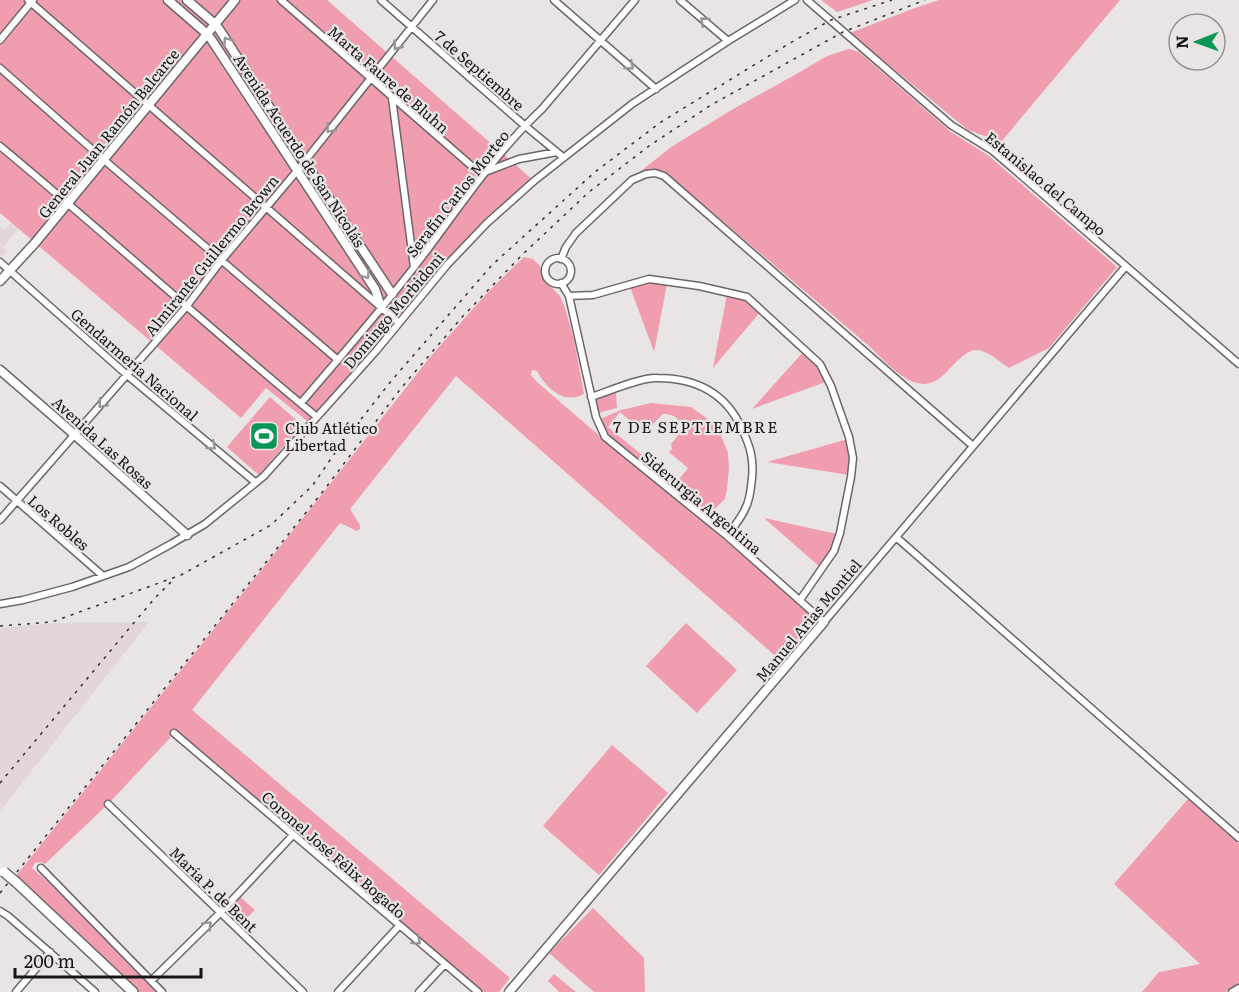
<svg xmlns="http://www.w3.org/2000/svg" width="1239" height="992" viewBox="0 0 1239 992" font-family="Literata,serif">
<rect width="100%" height="100%" fill="#e9e5e5"/>
<path fill="#e3d6d8" d="M11,223l7,6 -15,18 4,4 -6,7 -1,-2v-30l5,4z
M149,622l-149,189v-183l53,-5z"/>
<path fill="#f09db0" fill-rule="evenodd" d="M0,0h327l207,181 -47,42 -176,201 -45,-36 -25,30 -241,-205z
M821,0h52l-36,12z
M939,0h181l-119,142 -33,-12 -118,-97 65,-25z
M849,49l10,3 92,80 38,24 128,111 -68,81 -40,20c-9,-6 -22,-18 -33,-18 -8,0 -14,7 -20,12 -6,6 -13,15 -21,19 -23,13 -51,-21 -66,-35l-204,-174 -12,-2 -12,1 30,-24 62,-38 67,-37 27,-16z
M524,257l9,2 7,7 5,15 15,15 5,12 9,32 10,54c-20,11 -38,-6 -47,-23l-5,-1 -1,5 6,7 65,56 215,179 -36,44 -325,-285 -106,133 10,16v4l-3,2 -17,-8 -148,187 318,268 -11,14h-17l-307,-262 -4,1 -1,7 -59,63h-4l-2,3v3l-60,57 -4,-2 -6,1 -3,5 15,13 111,111h-19l-124,-115 304,-379 112,-142 57,-64z
M649,281l18,3 -13,68 -24,-65z
M727,294l19,6 15,11 -48,57z
M805,350l14,15 9,16 -76,28z
M615,392l1,1 1,15 -19,5 -1,-12 1,-4z
M270,397l32,28 -43,50 -32,-28z
M651,403l40,4 14,10 14,14 9,22 1,15 -2,21 -2,10 -19,18 -95,-80 -7,-7 -4,-11 21,-9zM620,412l21,18 4,-4 5,1 13,-13c11,-1 21,6 17,18 -2,4 -6,8 -9,12l1,5 -3,3 19,16 -12,15 -68,-56z
M848,439l3,20 -2,16 -82,-13z
M764,518l73,16 -5,16 -11,18z
M686,623l51,47 -40,43 -51,-47z
M612,745l56,48 -69,82 -56,-49z
M1188,799l51,45v140l-14,8h-83l17,-20 41,-8 -86,-80z
M239,896l16,14 -16,16 -15,-14z
M593,908l51,50 1,34h-51l-45,-39z
M554,974l22,18h-17l-11,-11z"/>
<g fill="none" stroke-linecap="round" stroke-linejoin="round">
<g stroke="#6a6767" stroke-width="9">
<path id="street" d="M28,0l371,323
M281,0l201,175
M381,0l143,125 39,32
M554,0l102,89
M680,0l48,41
M807,0l144,125 42,26 246,213
M0,40l33,-40
M0,68l103,91 235,201
M392,98l22,169
M0,146c107,89 210,183 317,271
M485,172l34,-13 38,-7
M545 271a13 13 0 1 1 26 0a13 13 0 1 1-26 0Z
M561,259l5,-12 10,-14 56,-53 14,-6 9,-1 9,3 309,270
M0,262l127,113 128,107
M561,283l8,13 27,121 9,20 122,99 97,86 302,-356
M569,296l24,-1 56,-16 50,7 48,11 73,67 11,22 18,51 4,21 -2,19 -11,56 -6,18 -34,49
M591,397c16,-5 50,-20 66,-19 39,0 69,15 85,51 8,17 12,30 10,49 -1,10 -2,23 -7,31 -4,10 -12,18 -18,27
M301,403c38,-45 78,-90 114,-137 41,-53 77,-110 127,-157l93,-109
M0,486l103,90
M0,520l186,-213 35,-46 76,-90 136,-171
M896,537l343,301
M0,604l23,-4 49,-13 57,-20 42,-23 34,-20 59,-48 112,-125 71,-86 40,-42 47,-42 98,-77 96,-63 67,-41
M174,733l304,259
M108,804l195,188
M41,868l121,124
M0,911l8,5 87,76
M151,981l70,-69 72,-77
M16,992l34,-40
M338,992l61,-66
M419,992l26,-28
M1232,992l7,-4"/>
</g>
<g stroke="#6a6767" stroke-width="11">
<path id="secondary" d="M168,0l38,33 5,6 164,250 6,18
M187,0l28,24 4,5 85,132 88,133
M0,281l35,-38 200,-243
M0,370l75,65 112,100
M509,992l315,-370"/>
</g>
<g stroke="#6a6767" stroke-width="12">
<path id="primary" d="M16,882l117,110"/>
</g>
<use href="#street" stroke="#fff" stroke-width="6"/>
<use href="#secondary" stroke="#fff" stroke-width="8"/>
<use href="#primary" stroke="#fff" stroke-width="9"/>
<path stroke="#312f30" stroke-width="1.5" stroke-dasharray="3 6" stroke-linecap="butt" d="M0,626l52,-4 129,-47 90,-50 42,-40 26,-38 53,-67 100,-115 103,-93 66,-50 129,-79 41,-23 61,-20
M0,783l132,-158 23,-27 16,-16
M0,893l324,-403 78,-103 61,-71 60,-62 66,-62 60,-46 62,-41 132,-73 82,-32"/>
<g stroke="#6a6767" stroke-width="12" stroke-linecap="butt">
<path id="primary-bridge" d="M4,872l12,10"/>
</g>
<use href="#primary-bridge" stroke="#fff" stroke-width="9"/>
</g>
<defs><path id="oneway-chevron" d="M-2-3.5L2.5 0L-2 3.5" fill="none" stroke-width="1.6" stroke-linecap="round" stroke-linejoin="round" transform="scale(1.5)"/></defs>
<g stroke="#979696">
<use href="#oneway-chevron" transform="translate(704 21) rotate(-139)"/>
<use href="#oneway-chevron" transform="translate(227 41) rotate(-123)"/>
<use href="#oneway-chevron" transform="translate(397 46) rotate(127)"/>
<use href="#oneway-chevron" transform="translate(630 66) rotate(41)"/>
<use href="#oneway-chevron" transform="translate(330 129) rotate(129)"/>
<use href="#oneway-chevron" transform="translate(366 275) rotate(57)"/>
<use href="#oneway-chevron" transform="translate(102 404) rotate(131)"/>
<use href="#oneway-chevron" transform="translate(212 446) rotate(40)"/>
<use href="#oneway-chevron" transform="translate(208 925) rotate(-45)"/>
<use href="#oneway-chevron" transform="translate(417 941) rotate(40)"/>
</g>
<defs>
<g id="stadium-square" transform="scale(1.5)"><rect x="-9" y="-9" width="18" height="18" rx="4" fill="#0b9657" stroke="#e9e5e5"/><path d="M0-5a6.5 5 0 1 0 0 10a6.5 5 0 1 0 0-10ZM-3.5-1.8h7v3.6h-7Z" fill="#fff"/></g>
</defs>
<g fill-rule="evenodd">
<use href="#stadium-square" x="264" y="436"/>
</g>
<g text-anchor="middle" dominant-baseline="central" stroke-width="4.5" stroke-linejoin="round" paint-order="stroke">
<g font-size="15" fill="#171516" stroke="#e9e5e5">
<text transform="translate(480 70) rotate(41)">7 de Septiembre</text>
<text transform="translate(389 79) rotate(41)">Marta Faure de Bluhn</text>
<text transform="translate(108 133) rotate(-51)">General Juan Ramón Balcarce</text>
<text transform="translate(300 150) rotate(57)">Avenida Acuerdo de San Nicolás</text>
<text transform="translate(1046 183) rotate(40)">Estanislao del Campo</text>
<text transform="translate(457 193) rotate(-52)">Serafín Carlos Morteo</text>
<text transform="translate(211 255) rotate(-51)">Almirante Guillermo Brown</text>
<text transform="translate(393 310) rotate(-50)">Domingo Morbidoni</text>
<text transform="translate(135 364) rotate(41)">Gendarmería Nacional</text>
<text transform="translate(103 442) rotate(42)">Avenida Las Rosas</text>
<text transform="translate(702 502) rotate(40)">Siderurgia Argentina</text>
<text transform="translate(59 522) rotate(41)">Los Robles</text>
<text transform="translate(808 620) rotate(-50)">Manuel Arias Montiel</text>
<text transform="translate(334 854) rotate(41)">Coronel José Félix Bogado</text>
<text transform="translate(214 889) rotate(44)">María P. de Bent</text>
</g>
<g font-size="15" fill="#171516" stroke="#e9e5e5" text-anchor="start">
<text x="285" y="427">Club Atlético<tspan x="285" dy="17">Libertad</tspan></text>
</g>
<g font-size="16" letter-spacing="1.5" fill="#171516" stroke="#e9e5e5">
<text x="696" y="426">7 DE SEPTIEMBRE</text>
</g>
</g>
<g transform="translate(1197 42) rotate(269)"><circle r="28" fill="#e9e5e5" stroke="#959292" stroke-width="1.5"/>
<path d="M0-4.5L10 22L0 15L-10 22Z" fill="#0b9657"/>
<text y="-9" font-size="16" font-weight="bold" text-anchor="middle" fill="#171516">N</text>
</g>
<path d="M15 968v9h186v-9" fill="none" stroke="#171516" stroke-width="3"/>
<text x="24" y="968" font-size="18" fill="#171516" stroke="#e9e5e5" stroke-width="4.5" paint-order="stroke">200 m</text>
</svg>
